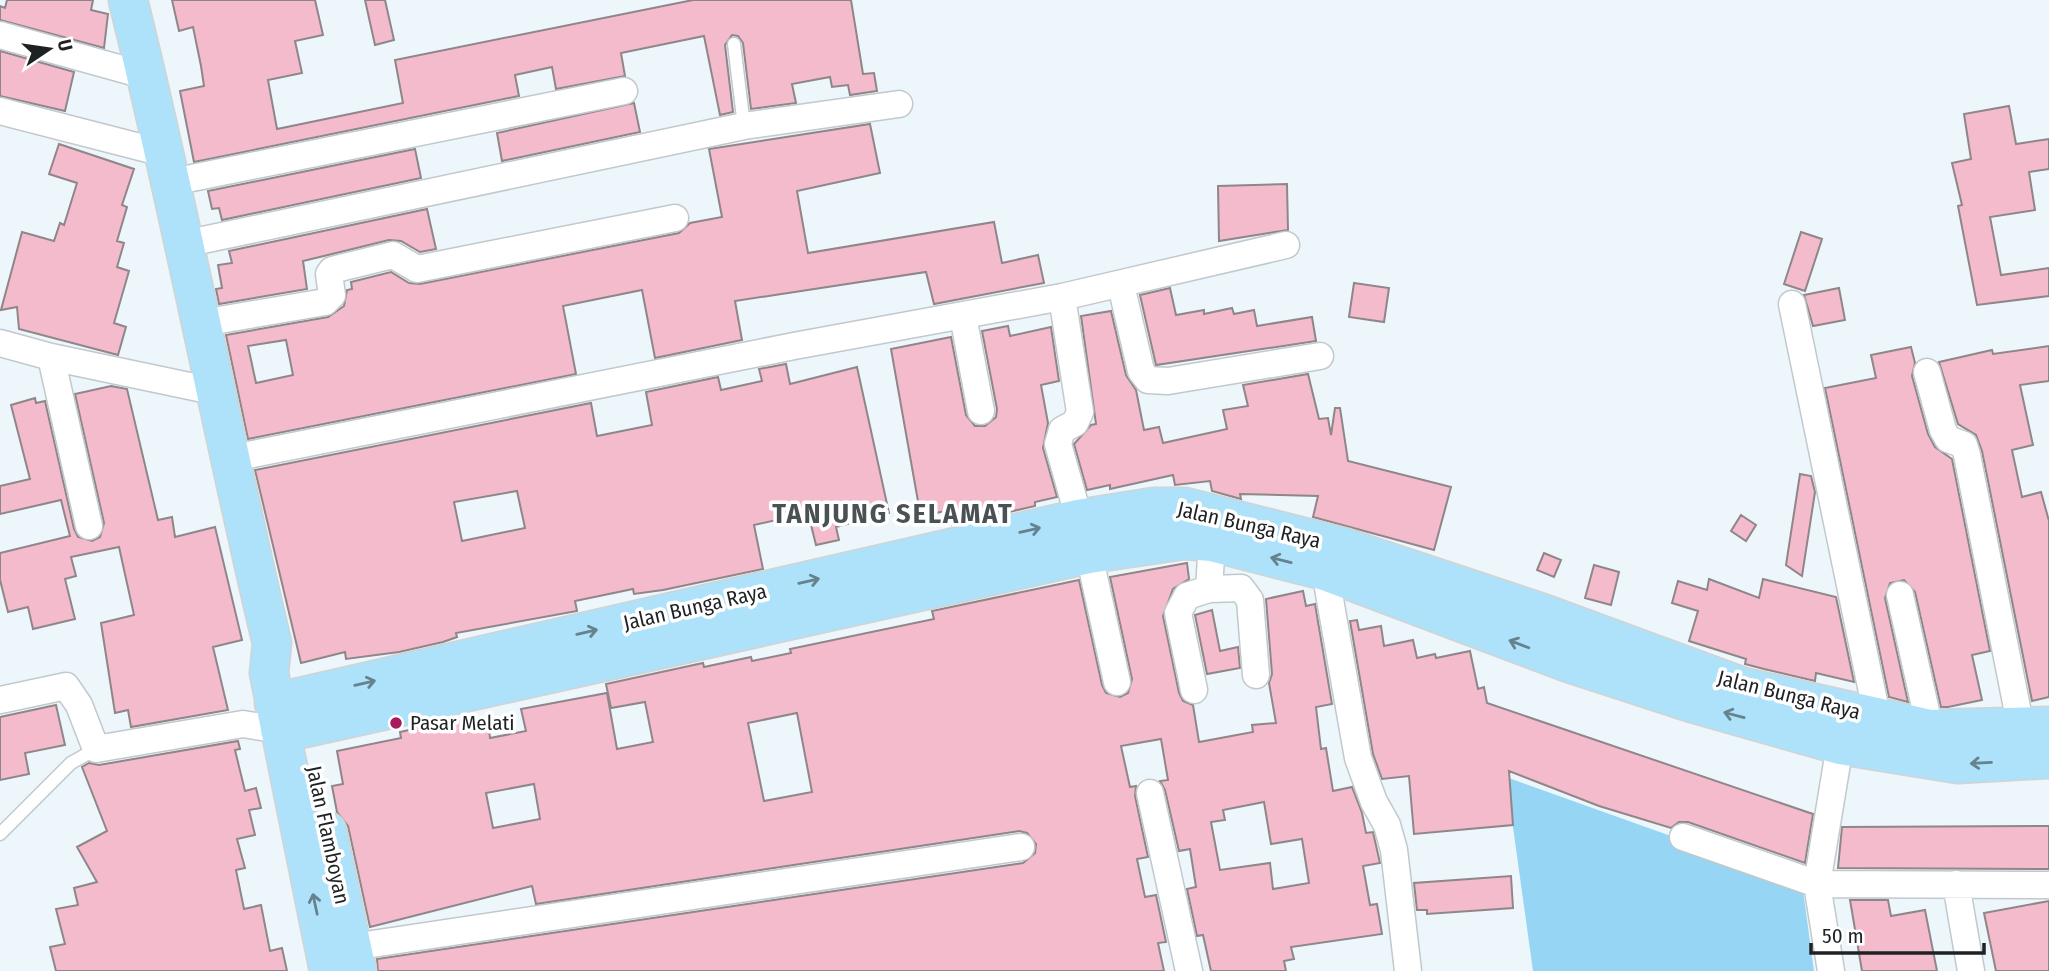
<svg xmlns="http://www.w3.org/2000/svg" width="2049" height="971" viewBox="0 0 2049 971" font-family="'Fira Sans Condensed',sans-serif">
<rect width="100%" height="100%" fill="#edf6fb"/>
<path fill="#96d6f4" d="M1506,777l296,106 12,88h-281z"/>
<path fill="#f4bbcd" stroke="#8f8689" stroke-width="2" fill-rule="evenodd" d="M7,0h86l-2,10 17,4 -4,34 -104,-28v-14l5,2z
M172,0h143l8,35 -28,6 7,32 -34,7 9,49 126,-26 -8,-43 298,-60h158l12,74 11,-1 3,18 -27,4 -2,-10 -16,2 -2,-10 -38,7 4,19 -45,6 -8,-66 -5,-7 -6,-1 -7,10 8,67 -13,3 -16,-79 -83,17 4,23 -69,13 -4,-22 -37,8 4,21 -325,66 -14,-71 24,-5 -3,-20 -8,-39 -14,4z
M365,0h20l9,40 -19,5z
M0,51l74,21 -9,39 -65,-15z
M634,103l6,29 -138,29 -5,-28z
M2009,106l7,38 33,-5v30l-20,3 6,38 -45,7 11,58 48,-7v28l-72,9 -19,-99 4,-1 -10,-42 19,-4 -7,-45z
M870,124l10,49 -83,18 11,62 186,-31 8,41 36,-8 6,28 -110,21 -8,-32 -191,29 7,39 -87,18 -13,-68 -79,16 13,68 -328,65 -22,-104 102,-18 16,-11 3,-16 5,-1 -1,-7 40,-10 18,11 11,1 259,-51 11,-10 32,-6 -13,-68zM286,340l7,35 -37,8 -8,-37z
M59,144l75,25 -12,36 5,2 -10,34 7,2 -7,24 12,4 -15,52 12,4 -8,28 -99,-26 -2,-22 -16,3 21,-78 32,9 6,-18 4,2 13,-42 -28,-9z
M415,149l6,29 -199,42 -3,-12 -7,1 -4,-18z
M1287,184l1,46 -69,11 -1,-55z
M427,209l9,40 -16,3 -19,-11 -12,-1 -61,15 -25,6 4,28 -88,15 -3,-15 6,-1 -4,-23 14,-2 -3,-12z
M1801,232l21,7 -17,52 -21,-7z
M1354,283l35,5 -5,34 -35,-5z
M1170,288l6,27 28,-5v4l28,-6 2,6 20,-4 3,16 55,-9 4,24 -160,24 -16,-70z
M1839,288l6,32 -32,6 -9,-31z
M1111,311l15,64 10,15 8,40 15,-3 4,16 64,-14 -4,-19 25,-4 -5,-21 65,-11 11,45 9,-1 3,17 4,-27h5l8,53 103,26 -17,63 -121,-33 5,-21 -78,-2 1,5 -29,-8 -2,-10 -35,4 -2,-10 -63,14v-4l-23,5 -13,-46 17,-19 5,-1 -15,-108z
M1008,326l2,10 41,-9 8,54 -18,4 7,38 -5,25 14,49 -22,5v4l-83,19 -3,-15 -21,5 -2,-10 -7,2 -28,-158 60,-12 15,78 9,11h10l11,-9 1,-8 -15,-78z
M2049,346v35l-29,4 13,60 -21,5 10,47 19,-5 8,29v176l-17,4 -50,-250 -6,-16 -18,-11 -19,-62 53,-12 1,4z
M1911,347l4,16 -3,13 16,58 7,13 17,12 38,192 -18,4 10,45 -34,7h-7l-26,-115 -11,-12 -14,3 -5,15 23,104 -19,-5 -64,-309 51,-10 -5,-23z
M786,364l4,20 67,-17 32,146 -53,14 3,13 -23,5 -8,-32 -54,12 9,44 -100,21 -29,4 -1,-5 -58,12 2,10 -121,22 1,4 -14,5 -44,10 -53,7 -1,-7 -44,11 -46,-193 336,-67 6,33 55,-11 -6,-33 72,-15 3,13 41,-9 -3,-12zM517,491l8,37 -63,13 -8,-39z
M111,386l16,3 31,131 14,-3 3,20 40,-10 27,113 -29,7 15,63 -97,17 -3,-17 -13,3 -14,-90 33,-8 -15,-68 -48,10 5,19 -11,3 10,40 -42,10 -5,-22 -20,5 -8,-32v-27l70,-17 -9,-36 -61,14v-28l30,-7 -19,-74 24,-7 1,5 9,-2 29,128 4,8 14,4 8,-4 4,-14 -29,-129z
M1800,474l11,2 4,16 -13,84 -16,-11z
M1741,515l15,10 -10,16 -15,-10z
M1544,553l17,7 -7,17 -17,-7z
M1187,563l2,16 -16,10 -10,27 16,77 4,8 10,4 6,37 54,-10 -1,-7 24,-2 -7,-40 3,-9 -6,-75 37,-8 3,15 9,-2 17,100 -16,3 5,42 5,-1 7,43 19,-4 10,26 4,20 7,-1 7,31 -17,3 7,39 7,-1 5,30 -91,13 3,12 -10,2 2,10h-75l-8,-36 -6,1 -10,-47 9,-2 -6,-38 -11,2 -14,-61 -5,-9 8,-1 -7,-41 -40,7 9,41 6,-1 -1,10 13,61 -11,2 8,38 11,-2 10,47 -8,1 6,28h-786l-1,-12 646,-96 12,-10 1,-9 -9,-11 -8,-2 -483,73 -4,-18 -162,41 -22,-101 -11,-14 -5,-26 11,-2 -6,-33 64,-13 -1,-6 54,-12 1,2 15,-3 3,12 16,-2 1,9 36,-7 -5,-22 86,-16 10,56 36,-7 -8,-40 -34,6 -5,-24 97,-21 1,4 47,-10 1,4 39,-8 -1,-4 144,-30 -2,-8 147,-31 23,105 4,8 14,4 8,-4 4,-14 -22,-102zM797,713l15,79 -48,9 -16,-78zM534,784l6,35 -47,9 -7,-35zM1264,802l7,42 31,-5 7,44 -36,6 -3,-26 -50,7 -9,-48 14,-2 -2,-10z
M1594,565l25,7 -8,33 -26,-7z
M1709,579l50,19 4,-19 73,18 18,85 -38,-9 -1,8 -51,-12 -19,-5 1,-5 -57,-18 9,-30 -26,-8 6,-22 29,9z
M1212,610l8,41 18,-4 2,21 -33,6 -12,-59z
M1357,620l2,10 22,-4 3,20 29,-6 4,18 18,-4 1,4 34,-7 8,38 6,-2 3,16 326,111 -8,49 -117,-41h-9l-8,6 -72,-22 -90,-35 4,54 -99,9 -5,-58 -27,3 -9,-25 -23,-133z
M56,705l9,40 -40,8 4,21 -29,6v-63z
M238,741l2,8 -5,1 10,41 11,-3 5,20 -12,2 6,25 -18,4 8,29 -9,2 8,39 17,-4 9,46 12,-3 5,23h-231l-6,-24 15,-3 -9,-35 22,-4 -4,-17 23,-6 -20,-35 30,-16 -25,-64 7,-4 10,2z
M2049,826v43l-211,-1 4,-41z
M1511,876l2,32 -86,6v-4h-10l-3,-27z
M1850,900h38l3,16 34,-6 12,61h-75z
M2049,901v70h-53l-12,-58z"/>
<g fill="none" stroke-linecap="round" stroke-linejoin="round">
<g stroke="#c1c9cd" stroke-width="15">
<path id="service" d="M734,44l10,82
M0,834l71,-71 25,-14"/>
</g>
<g stroke="#c1c9cd" stroke-width="29">
<path id="minor" d="M0,35l147,41
M0,111l163,42
M172,182l452,-91
M184,244l560,-118 155,-22
M1121,285l20,86 7,9 20,1 152,-25
M1062,297l18,115 -5,11 -13,7 -4,14 31,110 28,128
M1792,304l85,412
M963,316l18,95
M202,323l123,-21 7,-7 -3,-21 3,-4 61,-15 24,14 258,-51
M0,343l51,14 162,34
M51,357l38,169
M1927,372l16,58 5,9 16,6 3,10 54,273
M228,459l566,-113 268,-49 224,-52
M1212,542l-3,47 32,-1 9,12 6,75
M1325,571l33,187 16,44 13,23 7,25 14,121
M1900,595l30,134
M1194,690l-16,-77 9,-17 22,-7
M0,700l66,-14 13,19 17,44 147,-25 37,6
M1150,793l39,178
M1683,837l134,47 232,1
M1956,884l15,87
M352,947l669,-100
M1831,971l-14,-87 23,-139"/>
</g>
<g stroke="#d2d3d3" stroke-width="41">
<path id="primary" d="M128,0c53,213 93,429 144,643l-3,30 60,298
M274,703l804,-184 76,-12h31l158,40 199,66 201,74 187,42 119,-3
M280,730l25,-2 784,-174 95,-14 28,2 113,29 244,92 123,40 148,42 118,19 91,-5
M327,831l30,140"/>
</g>
<use href="#service" stroke="#fff" stroke-width="12"/>
<use href="#minor" stroke="#fff" stroke-width="26"/>
<use href="#primary" stroke="#ade2fa" stroke-width="38"/>
</g>
<defs><path id="oneway-shaft" d="M-6 0H5M1.5-3L5.5 0L1.5 3" fill="none" stroke-width="1.6" stroke-linecap="round" stroke-linejoin="round" transform="scale(1.75)"/></defs>
<g stroke="#66828f">
<use href="#oneway-shaft" transform="translate(1030 530) rotate(-13)"/>
<use href="#oneway-shaft" transform="translate(1281 560) rotate(-166)"/>
<use href="#oneway-shaft" transform="translate(809 581) rotate(-13)"/>
<use href="#oneway-shaft" transform="translate(587 632) rotate(-13)"/>
<use href="#oneway-shaft" transform="translate(1519 644) rotate(-159)"/>
<use href="#oneway-shaft" transform="translate(365 683) rotate(-13)"/>
<use href="#oneway-shaft" transform="translate(1734 715) rotate(-165)"/>
<use href="#oneway-shaft" transform="translate(1981 763) rotate(177)"/>
<use href="#oneway-shaft" transform="translate(315 904) rotate(-102)"/>
</g>
<circle fill="#a61a5e" stroke="#fff" stroke-width="2.5" cx="396" cy="723" r="7"/>
<g text-anchor="middle" dominant-baseline="central" stroke-width="7" stroke-linejoin="round" paint-order="stroke">
<g font-size="21" fill="#1f2224" stroke="#fff">
<text transform="translate(1249 525) rotate(13)">Jalan Bunga Raya</text>
<text transform="translate(695 607) rotate(-13)">Jalan Bunga Raya</text>
<text transform="translate(1789 695) rotate(14)">Jalan Bunga Raya</text>
<text transform="translate(328 835) rotate(78)">Jalan Flamboyan</text>
</g>
<g font-size="21" fill="#1f2224" stroke="#fff" text-anchor="start">
<text x="410" y="723">Pasar Melati</text>
</g>
<g font-size="28" font-weight="bold" letter-spacing="2" fill="#4a5155" stroke="#fff">
<text x="893" y="513">TANJUNG SELAMAT</text>
</g>
</g>
<g transform="translate(49 49) rotate(77)" stroke="#ffffff" stroke-width="5" paint-order="stroke">
<path d="M0-5L12 26L0 18L-12 26Z" fill="#1f2224"/>
<text y="-10" font-size="19" font-weight="bold" text-anchor="middle" fill="#1f2224">U</text>
</g>
<path d="M1811 943v10h173v-10" fill="none" stroke="#1f2224" stroke-width="3.5"/>
<text x="1822" y="943" font-size="21" fill="#1f2224" stroke="#ffffff" stroke-width="5" paint-order="stroke">50 m</text>
</svg>
